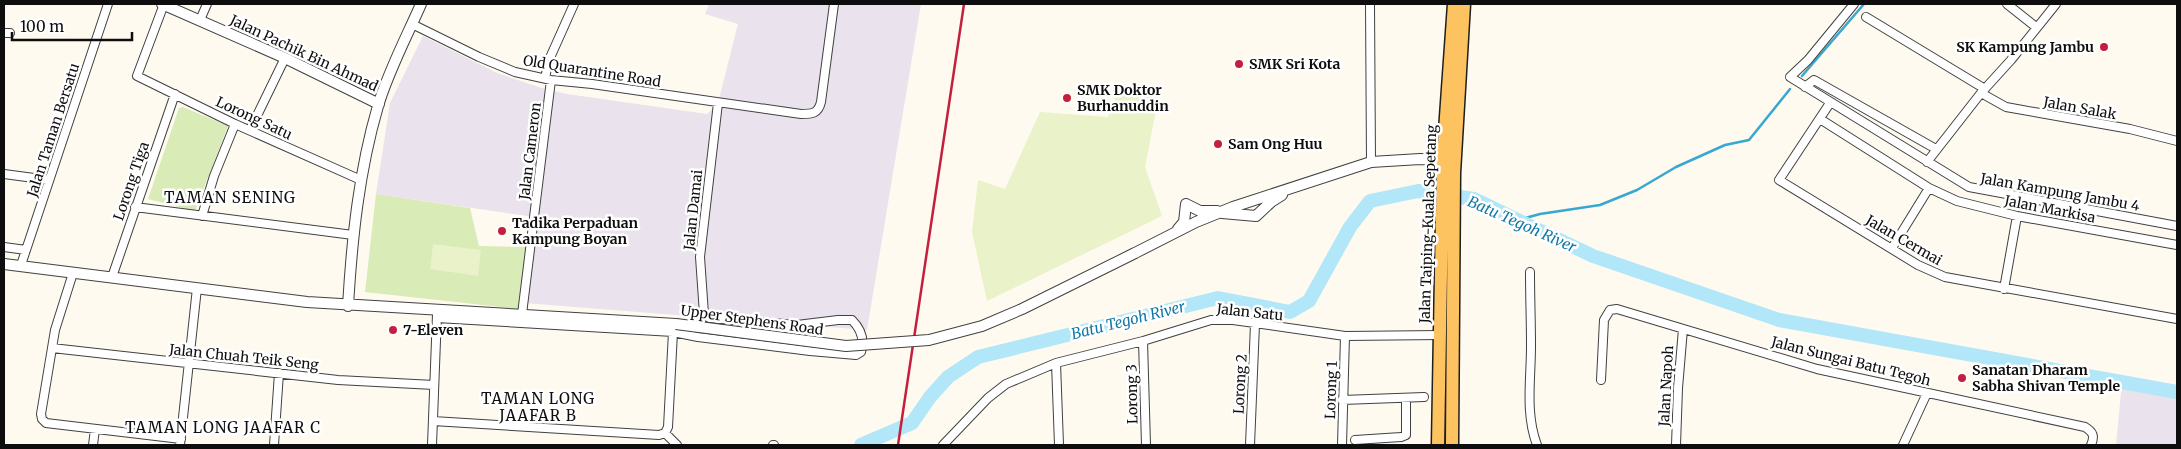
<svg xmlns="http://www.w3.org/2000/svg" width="2181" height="449" viewBox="0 0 2181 449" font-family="Merriweather,serif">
<rect width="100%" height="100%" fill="#fffaef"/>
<path fill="#eae2ed" d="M709,4h212l-54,326 -343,-27 10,-86 -158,-23 14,-91 33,-67 74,37 48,16 22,5 140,20 11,-11 20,-79 -33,-10z
M2122,382l55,9v54h-61z"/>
<path fill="#d9ebb7" d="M183,107l45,19 -33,85 -47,-12 31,-91z
M376,194l94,14 9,38 47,1 -8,62 -153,-17z"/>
<path fill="#e9f2c9" d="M1119,88l40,7 -14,72 17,49 -175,85 -15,-69 6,-52 27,9 35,-77 68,5z
M433,244l48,6 -3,26 -48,-7z"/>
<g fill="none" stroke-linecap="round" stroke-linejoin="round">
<path stroke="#36a8d2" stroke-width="2.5" d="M1802,76l62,-72
M1518,220l22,-6 60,-9 37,-15 39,-23 49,-22 24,-5 41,-51"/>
<path stroke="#b1e7f8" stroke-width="14" d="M861,445l51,-22 18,-26 18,-20 30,-20 240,-59 72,14 19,-11 41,-74 20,-26 48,-10 56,8 119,57 186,64 398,72"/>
<g stroke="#414141" stroke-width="10">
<path id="minor" d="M164,4l-27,72 98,48 126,56
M1370,4l1,158
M1854,4l-46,56 -18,17 179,110 208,39
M2007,4l29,23
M1866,17l119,72
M200,20l7,-16
M412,24l67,33 36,15 36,8 41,4 209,30c11,0 17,0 20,-12l13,-98
M4,33h6
M545,78l4,-18 25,-56
M1805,87l9,-7 122,69
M1981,93l25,14 124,22 47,12
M1830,103l-51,77 139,85 27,12 232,42
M1820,119l109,69 28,13 60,15 160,29
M250,130l35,-72
M1927,162l54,-69 30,-33 45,-56
M4,174l45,6
M135,207l218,28
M202,216l12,-40 21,-52
M4,247l22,3
M1892,248l37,-60
M21,265l87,-261
M1530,272c0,25 1,49 1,74 0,34 -6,67 6,99
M73,273l-18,57 -14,84 1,5 4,4 135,16
M112,277l63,-183
M2004,289l13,-73
M522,314l29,-234
M437,318l236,14 25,5 112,14 46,4 5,-3c4,-13 0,-23 -9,-32h-14l-41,5 -88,-7 -5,-4 -4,-57 18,-154
M1143,341l3,104
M52,348l286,32 96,5
M1056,363l3,82
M1601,380l3,-60 6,-10 7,-1 200,60 268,58c8,5 10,9 6,18
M1342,400l82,-3
M433,421l226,14 6,-2 3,-6 5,-95
M665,433l12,12
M1355,440l46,-3 5,-2v-37
M93,445l2,-16
M180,445l17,-157
M274,445l5,-72
M432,445l5,-131
M773,445h1
M943,445l45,-47 18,-14 50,-21 87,-22 68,-21h22l112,16 95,-1
M1250,445l5,-121
M1342,445l3,-109
M1676,445l2,-57 5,-59
M1903,445l24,-52"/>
</g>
<g stroke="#414141" stroke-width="12">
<path id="tertiary" d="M162,4l123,54 94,46
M1222,213l34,3 15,-14 11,-7
M1178,229l6,-7 2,-18 14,7h17
M1135,253l61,-31 37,-15 138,-45 49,-3 29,1
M4,264l303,38 369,22
M348,306c4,-68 11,-135 30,-200 10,-34 29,-70 43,-102"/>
</g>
<g stroke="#1f1f1f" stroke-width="15">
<path id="primary" d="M1438,445l5,-286 11,-155
M1452,445l2,-272 10,-169"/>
</g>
<use href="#minor" stroke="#fff" stroke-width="8"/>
<use href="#tertiary" stroke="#fff" stroke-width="10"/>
<use href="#primary" stroke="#fdc361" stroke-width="12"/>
<path stroke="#c4203d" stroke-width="2.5" d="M898,445l66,-441"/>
<g stroke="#414141" stroke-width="12" stroke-linecap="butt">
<path id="tertiary-bridge" d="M676,324l170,22 83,-6 53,-14 40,-17 113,-56"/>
</g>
<use href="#tertiary-bridge" stroke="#fff" stroke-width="10"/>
</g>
<g fill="#c4203d" stroke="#fff" stroke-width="2">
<circle cx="2104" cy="47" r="5"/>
<circle cx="1239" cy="64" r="5"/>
<circle cx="1067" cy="98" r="5"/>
<circle cx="1218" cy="144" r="5"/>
<circle cx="502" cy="231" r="5"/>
<circle cx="393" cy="330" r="5"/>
<circle cx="1962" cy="378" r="5"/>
</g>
<g text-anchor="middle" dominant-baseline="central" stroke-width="5" stroke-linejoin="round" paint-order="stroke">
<g font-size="14" font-weight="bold" fill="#0e0e0e" stroke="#fff" text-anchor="start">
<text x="2094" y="47" text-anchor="end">SK Kampung Jambu</text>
<text x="1249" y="64">SMK Sri Kota</text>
<text x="1077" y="90">SMK Doktor<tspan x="1077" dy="16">Burhanuddin</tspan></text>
<text x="1228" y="144">Sam Ong Huu</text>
<text x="512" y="223">Tadika Perpaduan<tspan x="512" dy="16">Kampung Boyan</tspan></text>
<text x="403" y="330">7-Eleven</text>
<text x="1972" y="370">Sanatan Dharam<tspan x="1972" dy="16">Sabha Shivan Temple</tspan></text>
</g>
<g font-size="14" fill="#0e0e0e" stroke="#fff">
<text transform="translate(304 53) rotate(25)">Jalan Pachik Bin Ahmad</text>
<text transform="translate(592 71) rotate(9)">Old Quarantine Road</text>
<text transform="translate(2080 108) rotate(10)">Jalan Salak</text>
<text transform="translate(254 118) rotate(25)">Lorong Satu</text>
<text transform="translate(53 130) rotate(-72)">Jalan Taman Bersatu</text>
<text transform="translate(530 151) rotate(-83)">Jalan Cameron</text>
<text transform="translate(131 181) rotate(-71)">Lorong Tiga</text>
<text transform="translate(2060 192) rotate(10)">Jalan Kampung Jambu 4</text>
<text transform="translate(2050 209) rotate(11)">Jalan Markisa</text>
<text transform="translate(693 210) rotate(-84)">Jalan Damai</text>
<text transform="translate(1428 224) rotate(-88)">Jalan Taiping-Kuala Sepetang</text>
<text transform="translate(1904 240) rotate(30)">Jalan Cermai</text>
<text transform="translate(1250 312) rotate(6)">Jalan Satu</text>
<text transform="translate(752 320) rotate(8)">Upper Stephens Road</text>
<text transform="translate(244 357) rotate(6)">Jalan Chuah Teik Seng</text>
<text transform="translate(1851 361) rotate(14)">Jalan Sungai Batu Tegoh</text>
<text transform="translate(1240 384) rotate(-87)">Lorong 2</text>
<text transform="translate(1666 386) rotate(-87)">Jalan Napoh</text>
<text transform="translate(1331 390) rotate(-88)">Lorong 1</text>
<text transform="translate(1132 394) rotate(-91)">Lorong 3</text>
</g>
<g font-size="15" letter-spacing="1" fill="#0e0e0e" stroke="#fff">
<text x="230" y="197">TAMAN SENING</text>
<text x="538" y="398">TAMAN LONG<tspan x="538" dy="17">JAAFAR B</tspan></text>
<text x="223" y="427">TAMAN LONG JAAFAR C</text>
</g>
<g font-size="15" font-style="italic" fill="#1278a5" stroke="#fff">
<text transform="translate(1522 224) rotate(24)">Batu Tegoh River</text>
<text transform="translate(1128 320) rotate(-14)">Batu Tegoh River</text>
</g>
</g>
<rect width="2181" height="449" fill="none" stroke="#0e0e0e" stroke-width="10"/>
<path d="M12 32v8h120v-8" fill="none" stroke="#0e0e0e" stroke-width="2.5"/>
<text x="20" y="32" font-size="15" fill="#0e0e0e" stroke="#ffffff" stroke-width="4" paint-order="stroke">100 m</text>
</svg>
